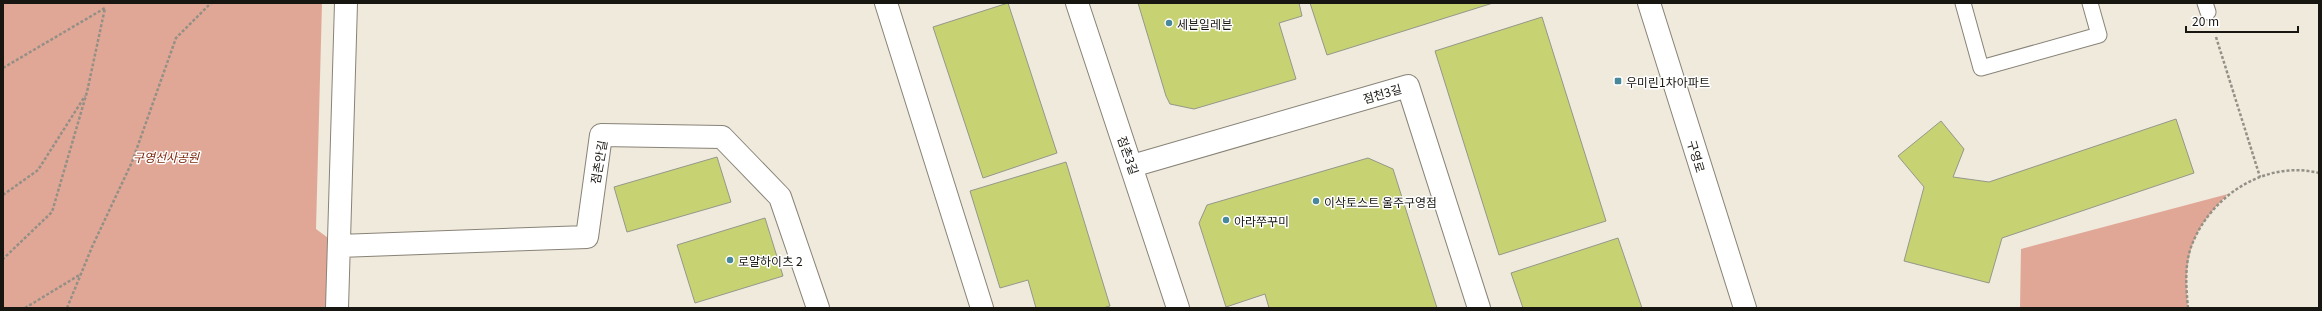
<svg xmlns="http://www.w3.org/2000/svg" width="2322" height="311" viewBox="0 0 2322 311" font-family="Georgia,'Noto Sans KR',serif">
<rect width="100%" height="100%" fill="#efeadc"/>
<path fill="#e1a796" d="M3,3h319l-6,226 23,17 -2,62h-334z
M2228,194c-37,36 -45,63 -40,114h-168l1,-59z"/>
<path fill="#c7d372" stroke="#95978a" d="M1008,3l49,150 -74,25 -50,-151z
M1138,3h161l3,13 -23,7 17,56 -102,30 -24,-5 -4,-8z
M1310,3h183l-166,52z
M1542,17l64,204 -107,34 -64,-204z
M2176,119l18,54 -192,65 -13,45 -85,-22 20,-74 -26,-31 43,-35 23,28 -11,28 36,5z
M717,157l14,45 -104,30 -13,-45z
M1368,158l25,11 44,139h-168l-4,-14 -39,13 -27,-84 8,-18z
M1066,162l44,144 -7,2h-67l-8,-28 -28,8 -30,-97z
M765,218l18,58 -88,27 -18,-58z
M1618,238l24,70h-119l-12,-35z"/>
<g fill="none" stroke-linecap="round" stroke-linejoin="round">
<g stroke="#888377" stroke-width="17">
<path id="lane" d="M1963,3l18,65 118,-33 -9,-32
M2205,3l3,9"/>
</g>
<g stroke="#888377" stroke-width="24">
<path id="street" d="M886,3l96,305
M1077,3l101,305
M1132,166l276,-80 71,222
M339,246l248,-9 14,-102 121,2 58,60 38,111
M337,308l9,-305"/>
</g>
<g stroke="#888377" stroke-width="24">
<path id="secondary" d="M1649,3l96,305"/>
</g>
<path stroke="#949086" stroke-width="2.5" stroke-dasharray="3 2" stroke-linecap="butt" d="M2216,37l44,140
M3,68l102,-60 -18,84 -35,120 -49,47
M3,195l35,-25 47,-74
M25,308l56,-34
M67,308l25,-61 40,-85 44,-124 35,-35
M2188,308c-2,-22 -4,-46 5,-66 20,-48 74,-82 126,-69"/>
<use href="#lane" stroke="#fff" stroke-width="15"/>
<use href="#street" stroke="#fff" stroke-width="22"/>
<use href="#secondary" stroke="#fff" stroke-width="22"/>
</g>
<g fill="#47889a" stroke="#fff" stroke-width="1.5">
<circle cx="1169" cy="23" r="4"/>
<rect x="1614" y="77" width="8" height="8" rx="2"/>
<circle cx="1316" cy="201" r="4"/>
<circle cx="1226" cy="220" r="4"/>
<circle cx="730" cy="260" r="4"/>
</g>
<g text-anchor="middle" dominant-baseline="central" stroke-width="3" stroke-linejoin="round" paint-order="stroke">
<g font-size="12" fill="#181611" stroke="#fff" text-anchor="start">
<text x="1177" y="23">세븐일레븐</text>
<text x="1626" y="81">우미린1차아파트</text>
<text x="1324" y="201">이삭토스트 울주구영점</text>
<text x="1234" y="220">아라쭈꾸미</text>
<text x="738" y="260">로얄하이츠 2</text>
</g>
<g font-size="12" fill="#181611" stroke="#fff">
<text transform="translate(1382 93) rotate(-16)">점천3길</text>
<text transform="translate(1129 155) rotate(71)">점촌3길</text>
<text transform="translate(1697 156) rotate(73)">구영로</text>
<text transform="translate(598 162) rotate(-80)">점촌안길</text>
</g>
<g font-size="12" font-style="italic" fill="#7b270d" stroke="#fff">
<text x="166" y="156">구영선사공원</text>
</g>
</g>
<rect width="2322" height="311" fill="none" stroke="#181611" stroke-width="8"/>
<path d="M2186 26v6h112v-6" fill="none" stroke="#181611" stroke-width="2"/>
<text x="2192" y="26" font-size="12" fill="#181611" stroke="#ffffff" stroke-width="3" paint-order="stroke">20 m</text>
</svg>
